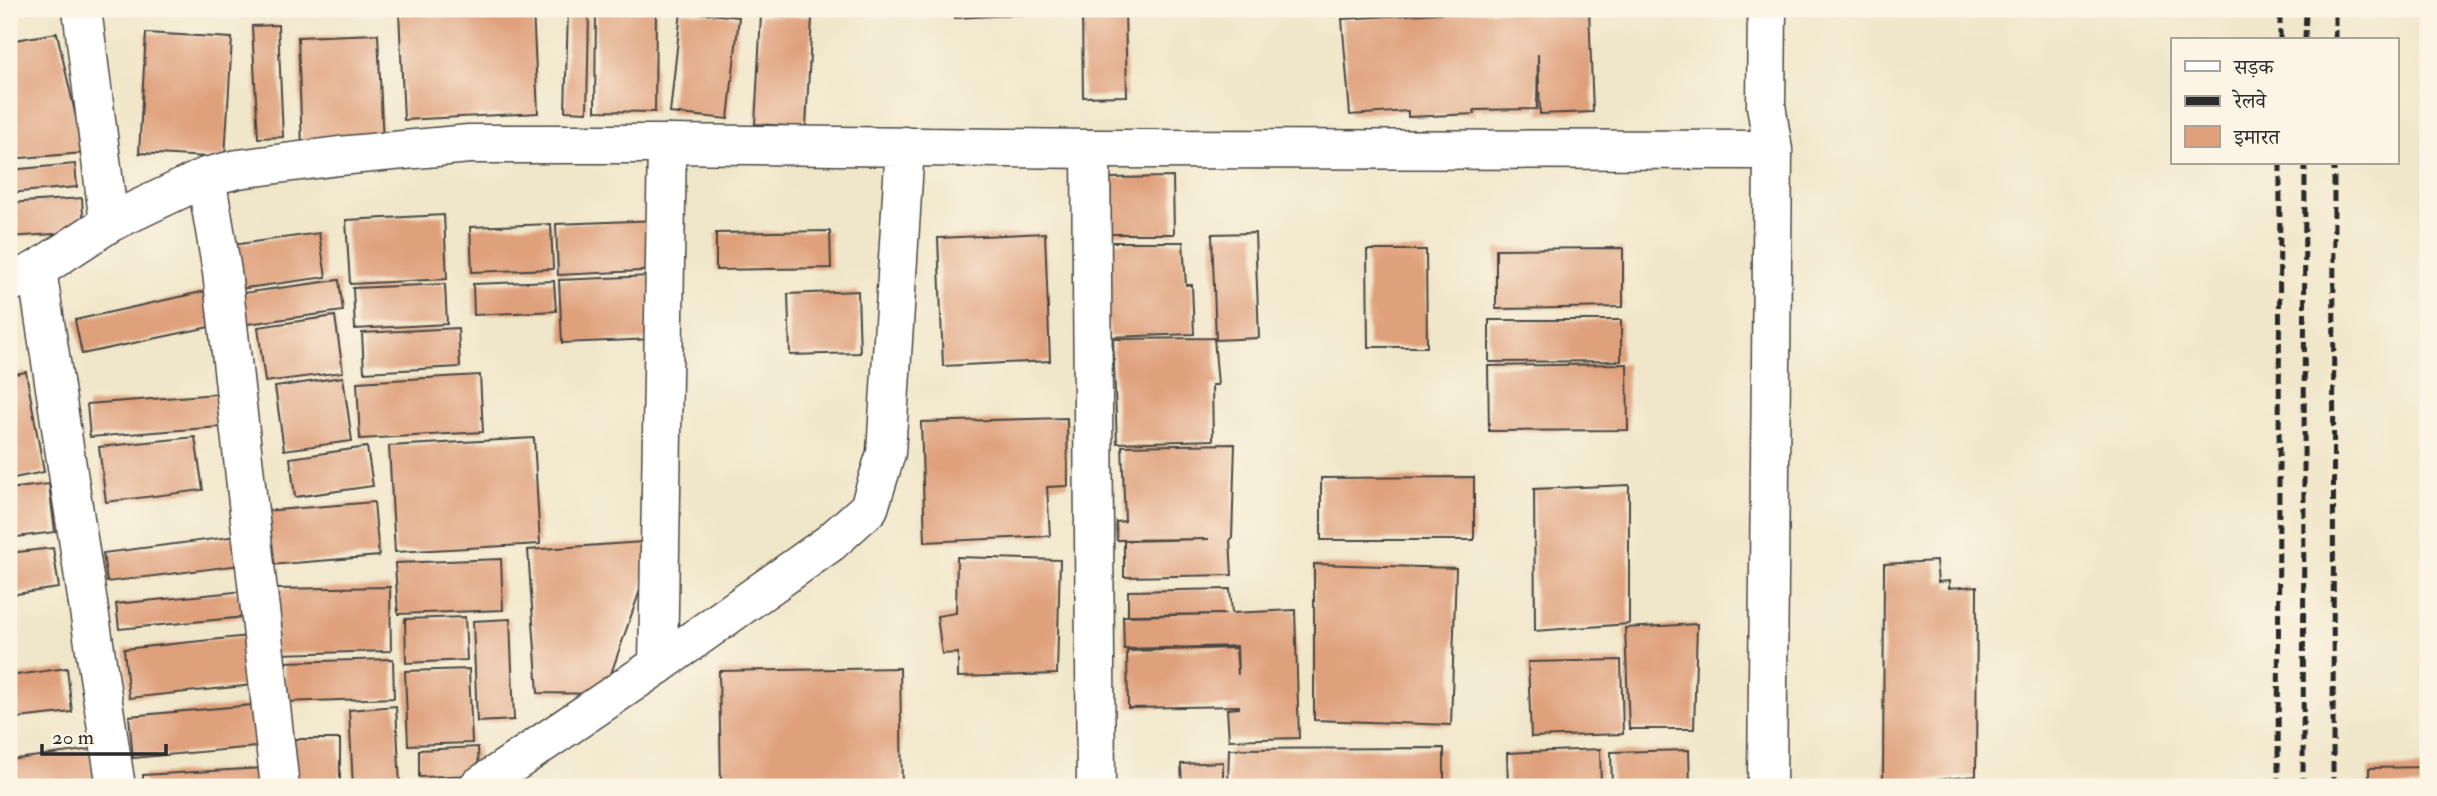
<svg xmlns="http://www.w3.org/2000/svg" width="2437" height="796" viewBox="0 0 2437 796" font-family="'IM FELL Double Pica','Noto Serif Devanagari',serif">
<rect width="100%" height="100%" fill="#fcf5e5"/>
<filter id="ink" filterUnits="userSpaceOnUse"><feTurbulence type="fractalNoise" baseFrequency=".0143" numOctaves="2"/><feDisplacementMap in="SourceGraphic" scale="14" xChannelSelector="R" yChannelSelector="G"/><feConvolveMatrix kernelMatrix="1 2 1 2 8 2 1 2 1" color-interpolation-filters="sRGB"/></filter>
<filter id="wash" filterUnits="userSpaceOnUse"><feTurbulence type="fractalNoise" baseFrequency=".00686" numOctaves="4" result="noise"/><feDisplacementMap in="SourceGraphic" scale="28" xChannelSelector="R" yChannelSelector="G"/><feGaussianBlur stdDeviation="1.57" result="paint"/><feColorMatrix in="noise" values="0 0 0 0 0 0 0 0 0 0 0 0 0 0 0 0 0 1.4 0 .05"/><feComposite in="paint" operator="in"/></filter>
<g filter="url(#wash)">
<rect width="100%" height="100%" fill="#f0e6c9"/>
<g id="blocks">
<path fill="#dfa07b" d="M167,9h58v2l-58,3z
M447,9h86l5,104 -134,7 -5,-109z
M596,9h60l-1,103 -60,-1z
M954,9h112v3l-111,6z
M1082,9h43l2,87 -44,1z
M1589,9l4,103 -53,2 -2,-60 -1,55 -63,1 1,4 -67,3v-6l-58,4 -8,-96 129,-8z
M568,11l21,1 -2,100 -22,-1z
M681,11l58,6 -11,102 -58,-6z
M761,15l51,2 -6,110 -51,-3z
M278,25l5,112 -25,1 -6,-112z
M57,33l27,120 -75,6v-118z
M146,33l86,5 -7,120 -86,-5z
M378,34l5,111 -81,3 -4,-111z
M75,164l2,23 -68,6v-23z
M1173,177l1,57h-64l-1,-56z
M82,198l2,34 -75,5v-34z
M444,215l3,64 -97,5 -4,-64z
M659,220l2,50 -103,5 -2,-51z
M551,224l2,45 -81,3 -2,-45z
M830,231l1,37 -115,2v-37z
M319,233l7,44 -88,12 -6,-44z
M1045,233l5,128 -107,5 -5,-128z
M1255,233l4,105 -43,2 -4,-106z
M1099,242h84l3,43h6l2,49 -84,3z
M1623,248v59l-127,2v-60z
M1367,250h59l1,97h-59z
M651,276l3,63 -92,4 -3,-63z
M339,280l4,31 -96,13 -4,-31z
M554,281l2,30 -82,4 -1,-31z
M445,284l2,40 -92,5 -2,-41z
M206,291l8,35 -132,28 -7,-34z
M858,291l2,62 -70,2 -2,-61z
M335,316l8,56 -78,10 -7,-55z
M1489,320h132v41l-132,1z
M458,328l2,39 -96,5 -2,-39z
M1214,338l4,47h-6l1,55 -96,3 -4,-104z
M1627,364l1,66 -139,1 -1,-65z
M26,372l18,100 -35,7v-104z
M480,375l3,57 -123,7 -3,-57z
M343,377l9,64 -68,9 -9,-63z
M230,393l2,33 -142,11 -3,-33z
M1067,418l1,68 -21,1 3,49 -125,6 -4,-120z
M195,437l8,53 -97,12 -7,-55z
M534,438l6,106 -145,8 -6,-106z
M1235,444l-3,94 -2,1 2,36 -108,2v-36l85,-2 -92,1 -1,-18 9,-1 -3,-75z
M367,447l6,39 -78,11 -5,-39z
M1474,477v63h-153v-62z
M49,484l6,48 -46,6v-49z
M1629,485v139l-94,7 -1,-142z
M374,502l5,54 -109,9 -5,-54z
M245,535l4,29 -142,18 -4,-29z
M657,541l-53,153 -66,-1 -10,-143z
M53,548l6,40 -50,7v-42z
M957,557l103,3 -3,114 -99,3v-24l-16,1 -5,-38 19,-3z
M501,559l2,51 -105,4 -3,-51z
M1936,561l2,21 11,-1v7l28,-2 -1,190 -93,9 1,-221z
M1314,564l142,4 -5,157 -137,-5z
M390,587l1,64 -115,3 -1,-65z
M1230,589l2,24 63,-3 4,128 -70,2 -2,-31 12,-1v-2l-111,2 -1,-57 109,-3 2,27 -1,-29 -113,3 -1,-33 103,-2 -98,1v-24z
M254,590l2,26 -137,13 -3,-25z
M465,617l2,43 -61,3 -1,-44z
M510,619l4,101 -37,2 -4,-101z
M1697,624l-3,105h-65l-4,-101z
M258,635l5,49 -134,14 -5,-49z
M393,659l1,39 -109,4 -1,-40z
M1621,660l2,74 -92,3 -3,-75z
M67,668l5,44 -63,7v-43z
M900,668l2,119h-181l-2,-116z
M469,669l3,74 -64,2 -3,-74z
M264,704l4,42 -135,12 -4,-42z
M396,706l4,81h-47l-4,-77z
M289,739h51v48h-50z
M478,747l1,28 -60,2v-27z
M1444,748v39h-216l1,-38z
M92,749l5,38h-88v-27z
M1600,749l1,38h-93l-1,-34z
M1689,750l1,37h-78l-1,-35z
M1223,762v25h-41l-1,-23z
M2428,767v20h-59v-19z
M265,768l1,19h-123v-12z"/>
</g>
</g>
<g filter="url(#ink)">
<use href="#blocks" fill-opacity="0" stroke="#494743" stroke-width="2"/>
<g fill="none" stroke-linecap="round" stroke-linejoin="round">
<g stroke="#494743" stroke-width="41">
<path id="street" d="M82,9l27,214
M1091,149l5,638
M206,177l16,95 58,515
M37,270l79,517
M658,665l9,-521"/>
</g>
<g stroke="#494743" stroke-width="41">
<path id="secondary" d="M1767,9l-1,96 7,45 -6,637
M9,283l28,-13 72,-47 97,-46 32,-8 101,-13 130,-12h198l424,5 682,1
M478,787l180,-122 172,-122 39,-35 17,-55 19,-307"/>
</g>
<use href="#street" stroke="#fff" stroke-width="38"/>
<use href="#secondary" stroke="#fff" stroke-width="38"/>
<path stroke="#2b2b2b" stroke-width="5" stroke-dasharray="10 5" stroke-linecap="butt" d="M2280,40v-31
M2305,40l1,-31
M2335,40v-31
M2278,787l2,-624
M2303,787l2,-624
M2333,787l1,-624"/>
</g>
</g>
<rect width="2437" height="796" fill="none" stroke="#fcf5e5" stroke-width="35"/>
<rect x="2171" y="38" width="228" height="126" fill="#fcf5e5" stroke="#a8a49b" stroke-width="2"/>
<rect x="2185" y="61" width="35" height="10" fill="#ffffff" stroke="#a8a49b" stroke-width="2"/>
<text x="2234" y="74" font-size="21" fill="#2b2b2b">सड़क</text>
<rect x="2185" y="96" width="35" height="10" fill="#2b2b2b" stroke="#a8a49b" stroke-width="2"/>
<text x="2234" y="108" font-size="21" fill="#2b2b2b">रेलवे</text>
<rect x="2185" y="126" width="35" height="21" fill="#dfa07b" stroke="#a8a49b" stroke-width="2"/>
<text x="2234" y="144" font-size="21" fill="#2b2b2b">इमारत</text>
<path d="M42 744v10h124v-10" fill="none" stroke="#2b2b2b" stroke-width="3.5"/>
<text x="52" y="744" font-size="21" fill="#2b2b2b" stroke="#fcf5e5" stroke-width="5" paint-order="stroke">20 m</text>
</svg>
